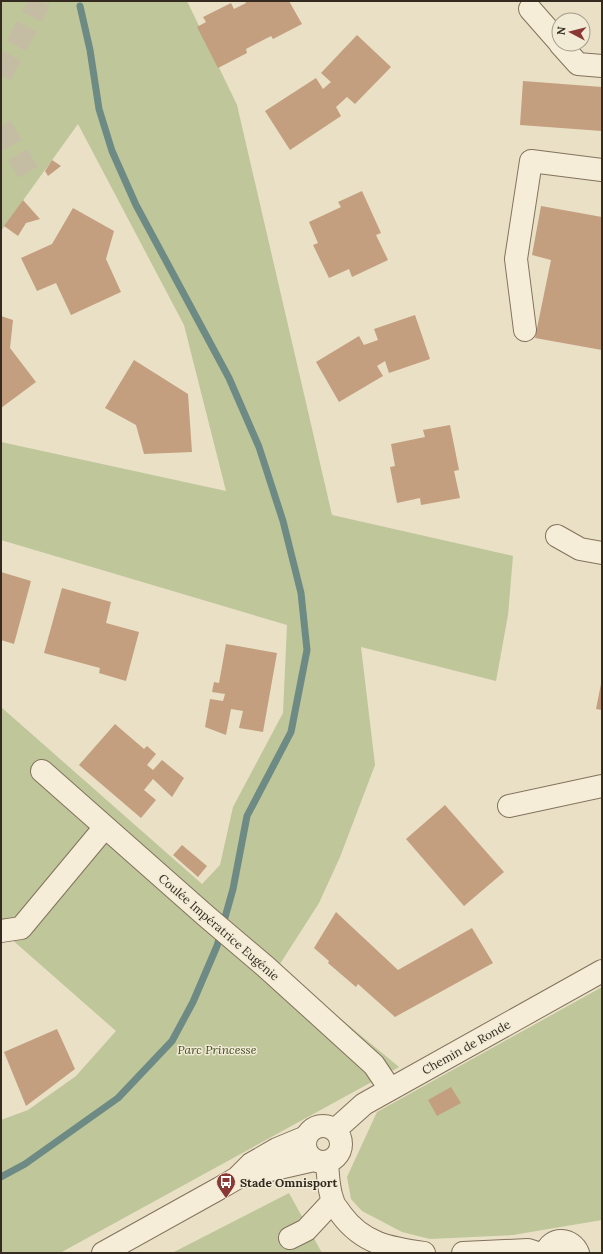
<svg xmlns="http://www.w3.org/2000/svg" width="603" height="1254" viewBox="0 0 603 1254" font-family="Lora,serif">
<rect width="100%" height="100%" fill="#e9e0c5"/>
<path fill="#bec69a" d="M1,1h186l50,104 95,410 181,41 -5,59 -12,66 -135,-34 14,118 -35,92 -21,46 -41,64 121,100 -339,186h-59v-133l27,-10 48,-34 40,-45 -115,-101v-223l201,177 18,-19 13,-58 50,-94 4,-88 -286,-85v-98l225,49 -42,-166 -106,-201 -77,107z
M602,987v233l-89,15 -83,4 -28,-7 -40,-21 -11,-12 -4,-22 30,-65z
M289,1193l33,60h-150z"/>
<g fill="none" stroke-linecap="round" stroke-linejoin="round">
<path stroke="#6e8a84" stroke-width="7" d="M1,1177l24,-13 93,-66 54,-57 21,-39 24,-56 16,-57 14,-73 44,-84 16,-82 -6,-57 -18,-72 -24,-74 -30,-69 -93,-173 -24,-54 -13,-42 -9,-59 -10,-44"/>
</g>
<path fill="#c39f7f" d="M245,1h44l13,23 -29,15 -2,-3 -25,13 1,4 -29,15 -21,-41 9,-5 -3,-5 28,-14 3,6 12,-6z
M357,35l34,32 -36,37 -8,-7 -11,10 5,9 -51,34 -25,-39 51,-33 7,11 8,-7 -10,-9z
M523,81l79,6v44l-82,-6z
M52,160l9,6 -13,10 -3,-5z
M362,191l19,42 -5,2 12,25 -36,17 -3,-8 -20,9 -16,-33 5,-2 -9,-21 32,-15 -3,-5z
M23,200l17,19 -14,4 -8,13 -14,-10z
M541,206l61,11v133l-67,-12 16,-78 -19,-5z
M73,208l41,23 -8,28 15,33 -50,23 -15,-32 -19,8 -16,-33 31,-14z
M415,315l15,44 -41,14 -4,-12 -8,5 6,10 -44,26 -23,-40 43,-26 5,9 14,-5 -4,-11z
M1,316l12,4 -3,28 26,34 -35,26z
M134,360l54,34 4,58 -48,2 -8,-29 -31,-17z
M450,425l9,45 -5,1 6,27 -39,7 -1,-7 -23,5 -7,-36 5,-1 -4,-22 34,-7 -2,-7z
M1,572l30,9 -17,63 -13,-4z
M62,588l49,14 -5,21 33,9 -13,49 -27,-8 1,-5 -56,-15z
M226,644l51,9 -14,79 -24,-4 4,-17 -12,-2 -5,26 -21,-8 5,-28 13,2 2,-7 -13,-2 2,-10 5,1z
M601,684h1v26l-6,-1z
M115,724l29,25 3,-3 9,8 -9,11 6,5 9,-10 22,18 -12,19 -19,-18 -9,11 12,10 -15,18 -62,-53z
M445,805l59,67 -40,34 -58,-67z
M182,845l25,21 -9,11 -25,-22z
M336,912l62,58 74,-42 21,35 -98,54 -37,-33 -2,3 -28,-24 1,-2 -15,-13z
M57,1029l18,40 -49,37 -22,-54z
M451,1087l10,16 -24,13 -9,-16z"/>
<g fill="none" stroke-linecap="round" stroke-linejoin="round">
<path stroke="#c5bca4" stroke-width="22" stroke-dasharray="22 11" stroke-linecap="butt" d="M1,75l39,-74
M1,126l27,46"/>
<g stroke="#82725d" stroke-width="24">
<path id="minor" d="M530,9l29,33
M560,44l18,20 24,2
M525,330l-9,-71 15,-98 71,9
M557,536l23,13 22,4
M42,771l164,145 60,51 108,98 16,24
M509,806l93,-20
M1,931l20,-3 84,-101
M305 1144a18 18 0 1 1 36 0a18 18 0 1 1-36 0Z
M335,1130l29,-26 238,-133
M327,1162c1,12 1,27 6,39 1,5 6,9 8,13 22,30 49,34 83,39
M244,1176l70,-16
M290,1238l16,-8 27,-29
M103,1253l117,-65 17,-10 14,-14 26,-15 29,-12
M463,1253l65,-3 9,3
M546,1253c5,-17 26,-15 32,0"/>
</g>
<use href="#minor" stroke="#f5edd7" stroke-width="22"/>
</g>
<defs>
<g id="bus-pin" transform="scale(1)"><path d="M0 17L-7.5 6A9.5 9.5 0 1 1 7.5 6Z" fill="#8a3834" stroke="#f1ead4"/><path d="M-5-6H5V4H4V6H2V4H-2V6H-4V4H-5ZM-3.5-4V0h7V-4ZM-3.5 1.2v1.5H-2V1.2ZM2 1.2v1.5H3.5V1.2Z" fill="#fff"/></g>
</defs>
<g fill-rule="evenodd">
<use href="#bus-pin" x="226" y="1182"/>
</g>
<g text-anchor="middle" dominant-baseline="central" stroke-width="3" stroke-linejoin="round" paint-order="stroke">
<g font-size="12" fill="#342a1f" stroke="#f1ead4">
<text transform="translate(219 927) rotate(41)">Coulée Impératrice Eugénie</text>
<text transform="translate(466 1047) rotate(-29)">Chemin de Ronde</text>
</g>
<g font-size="12" font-style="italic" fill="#424e28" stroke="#f1ead4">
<text x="217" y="1049">Parc Princesse</text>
</g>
<g font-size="12" font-weight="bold" fill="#342a1f" stroke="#f1ead4" text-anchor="start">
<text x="240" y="1182">Stade Omnisport</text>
</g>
</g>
<rect width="603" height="1254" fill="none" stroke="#342a1f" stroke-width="4"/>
<g transform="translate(571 32) rotate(277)"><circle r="19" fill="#f1ead4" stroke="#a59d8c"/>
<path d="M0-3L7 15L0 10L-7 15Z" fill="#8a3834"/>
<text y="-6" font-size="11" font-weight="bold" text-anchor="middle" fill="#342a1f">N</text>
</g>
</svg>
